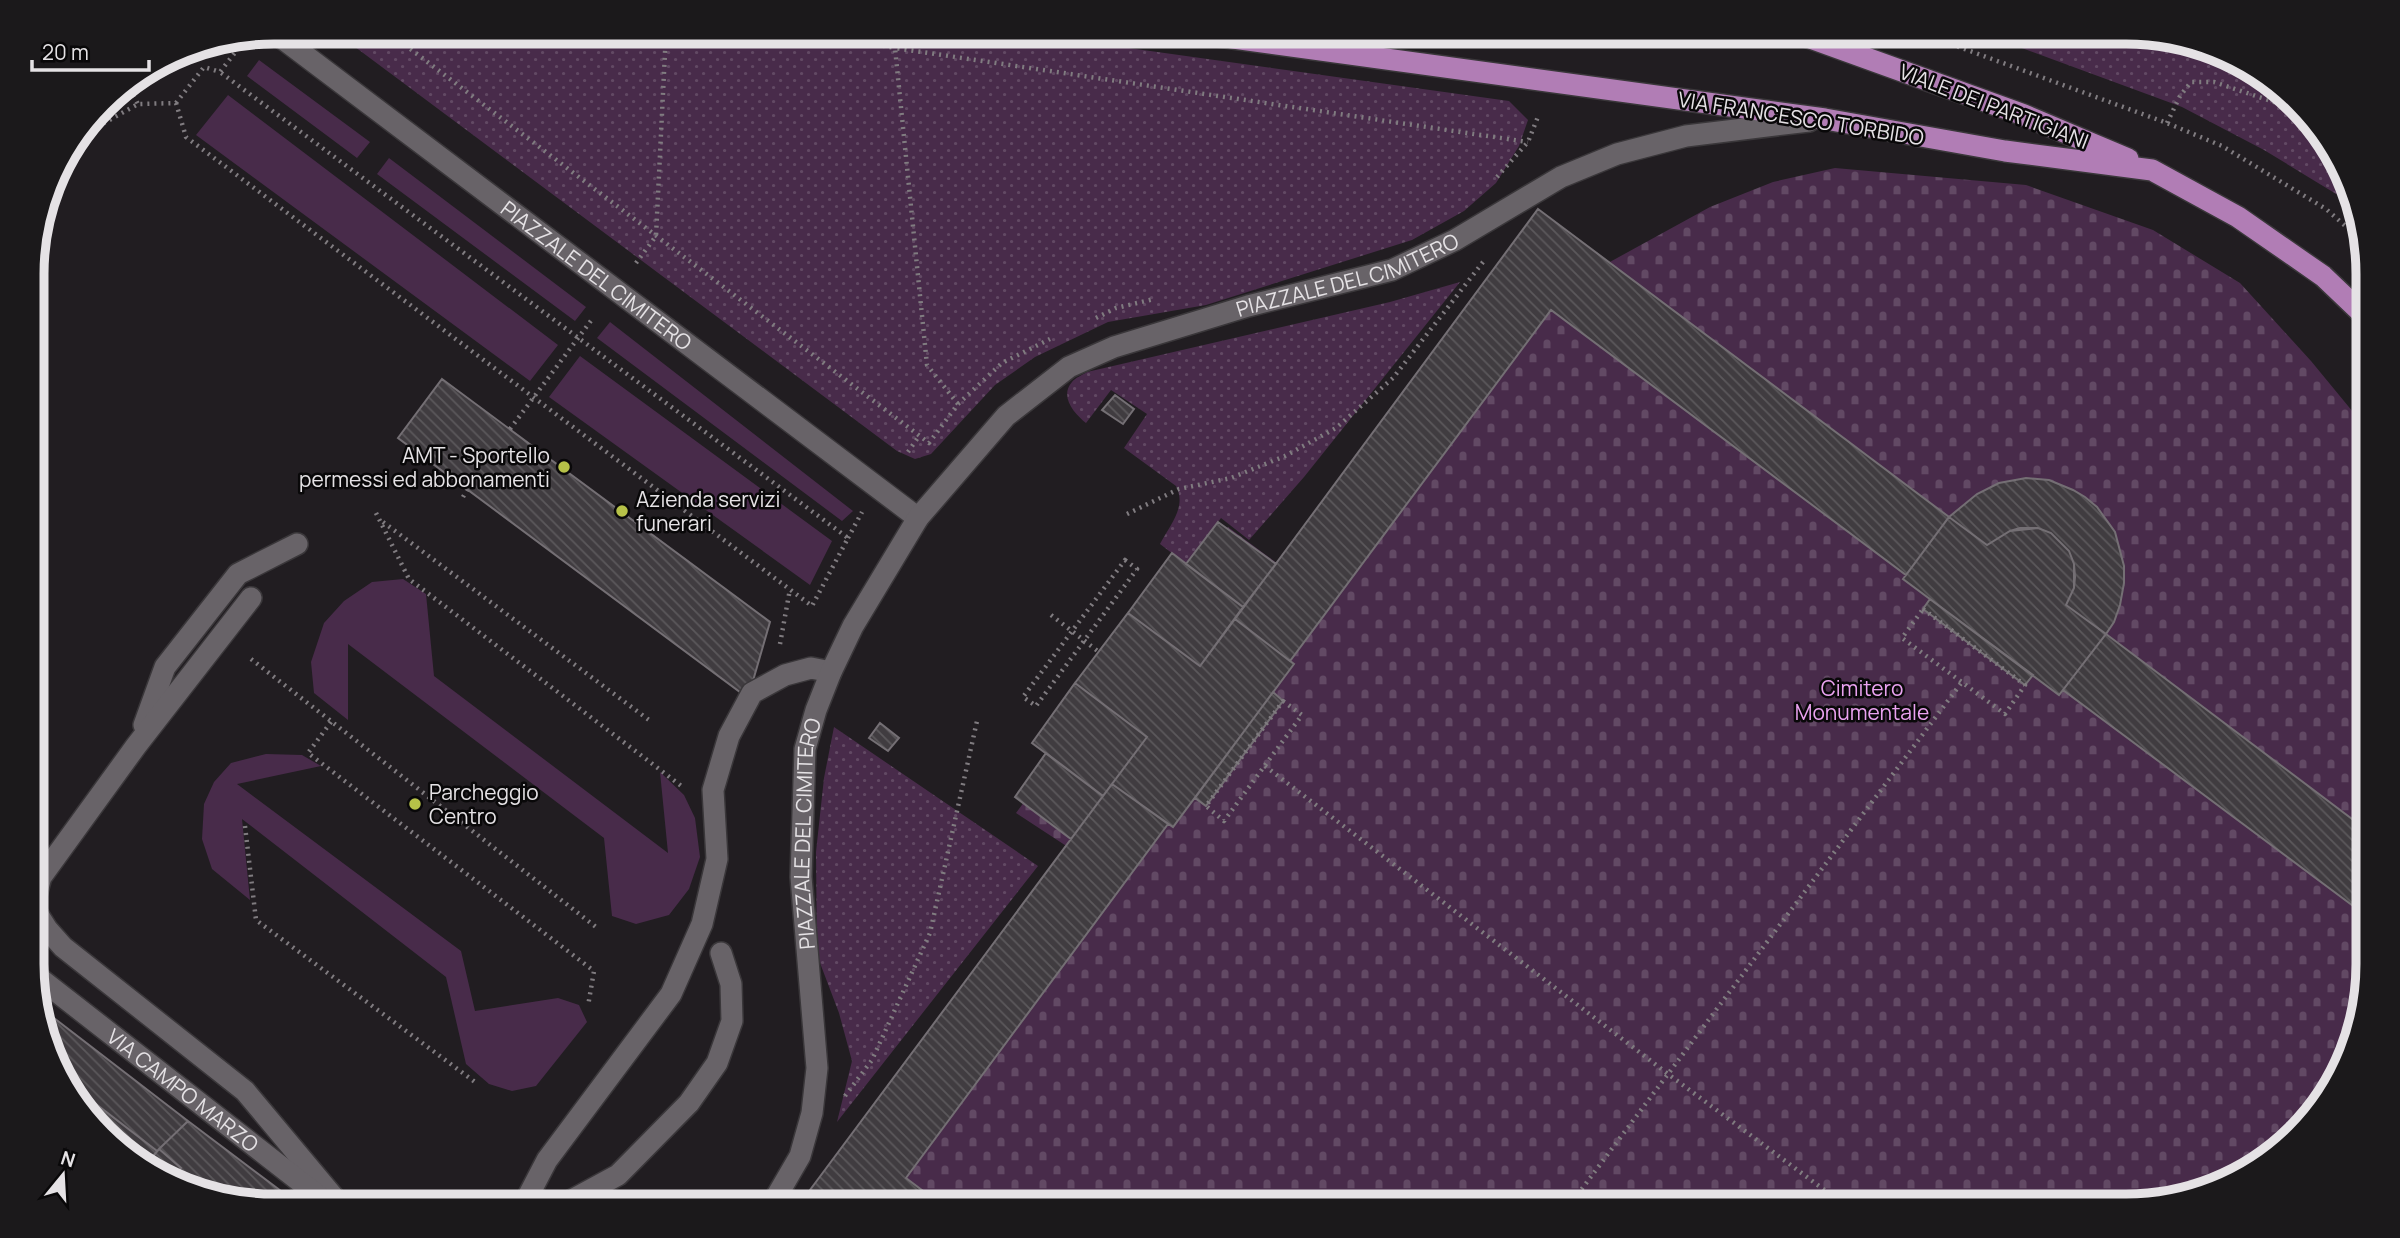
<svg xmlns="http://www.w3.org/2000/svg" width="2400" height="1238" viewBox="0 0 2400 1238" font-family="Manrope,sans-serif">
<defs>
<pattern id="cemetery-stones" width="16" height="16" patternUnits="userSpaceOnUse" patternTransform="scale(1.75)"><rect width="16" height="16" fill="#482b4a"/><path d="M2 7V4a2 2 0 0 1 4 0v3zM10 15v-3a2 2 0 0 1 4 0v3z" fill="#624964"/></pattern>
<pattern id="park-dots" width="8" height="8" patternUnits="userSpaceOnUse" patternTransform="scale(1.75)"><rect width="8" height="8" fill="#482b4a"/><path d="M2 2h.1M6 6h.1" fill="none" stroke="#624964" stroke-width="1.8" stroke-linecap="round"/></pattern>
<pattern id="building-back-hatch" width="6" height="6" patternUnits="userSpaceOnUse" patternTransform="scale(1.75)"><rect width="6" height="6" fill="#403c40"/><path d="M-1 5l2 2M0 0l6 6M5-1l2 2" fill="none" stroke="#5b585b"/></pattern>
</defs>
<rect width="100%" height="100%" fill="#211d21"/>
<path fill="#482b4a" d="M259,60l111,82 -13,16 -110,-82z
M228,95l330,250 -28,36 -334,-246z
M389,158l197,149 -11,14 -198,-147z
M610,322l243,189 -11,10 -245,-183z
M580,356l252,185 -22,44 -261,-188z
M403,579l23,15 8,82 234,177 -8,-81 24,23 11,23 5,39 -11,32 -20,26 -33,9 -24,-8 -8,-78 -256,-194v76l-34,-27 -3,-31 13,-39 20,-22 28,-19z
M266,754l36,1 19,11 -84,18 224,167 14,60 83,-13 21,7 8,17 -51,64 -24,5 -23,-7 -23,-20 -20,-87 -204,-158 8,81 -38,-31 -10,-30 2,-35 10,-22 17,-19z"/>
<path fill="url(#cemetery-stones)" d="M1835,168l191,17 127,45 87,53 71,78 56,68 1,536 -25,107 -83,94 -118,40h-1329l264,-353 -61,-40 212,-286 54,40 263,-346 63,42 102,-56 63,-25z"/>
<path fill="url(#park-dots)" d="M335,32h679l495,69 19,19 -9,26 -23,37 -32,28 -52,29 -206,65 -98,17 -73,35 -40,28 -64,69 -16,5 -18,-8z
M1978,32h148l108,25 93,82 24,64 -87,-53 -82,-43z
M1460,282l-156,195 -55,63 -28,-22 -35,46 -26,-20c10,-19 27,-37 16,-58l-52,-38 23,-34 -36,-24 -25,33c-11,-9 -27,-26 -14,-41 3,-4 10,-7 15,-10l303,-70z
M834,727l204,139 -201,256 15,-61 -13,-48 -22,-58 -1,-103 8,-74z"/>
<path fill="url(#building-back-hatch)" stroke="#746f74" stroke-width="2" d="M856,32h22l-1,4 -21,-1z
M1538,209l411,308 -43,58 -355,-265 -261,351 -55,-42z
M442,379l328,243 -22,76 -350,-260z
M1115,395l19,14 -11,15 -21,-14z
M2026,478l23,2 24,10 12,7 12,10 18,25 9,34v17l-4,22 -6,17 -8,12 -40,-29 8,-17v-24l-5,-13 -18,-18 -13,-5h-18l-10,3 -23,14 -38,-28 28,-23 22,-11z
M1949,517l38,28 23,-14 28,-3 13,5 18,18 5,13 1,13 -1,11 -8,17 40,29 -47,61 -156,-116z
M1218,522l58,42 -33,43 -57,-43z
M1172,553l71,54 -43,59 -72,-53z
M1930,599l103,76 -8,10 -102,-76z
M1128,613l72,53 35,-47 59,45 -121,163 -61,-43 35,-47 -72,-54z
M2106,634l262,197v86l-305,-227z
M1075,683l72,54 -44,59 -71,-53z
M1273,692l10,9 -77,105 -11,-8z
M880,723l19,15 -11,13 -19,-13z
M1046,753l57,43 -32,43 -56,-42z
M1112,784l56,40 -262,354 37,28h-119l-17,-12z
M37,1005l151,116 -31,30 -87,-67z
M2347,1055l-4,17 -52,60z
M70,1084l87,67 -11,14 -65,-54z
M188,1121l113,85h-27l-65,-15 -30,-20 2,-3 -22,-19z
M159,1149l22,19 -11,14 -24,-17z"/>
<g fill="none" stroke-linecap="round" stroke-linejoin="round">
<g stroke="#3a373a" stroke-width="24">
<g id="minor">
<path id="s1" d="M274,32l644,486"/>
<path d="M144,725l21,-58 73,-93 59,-30"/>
<path d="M33,906l8,-29 95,-131 115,-148"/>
<path d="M33,907l14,22 16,18 182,144 96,115"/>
<path id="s2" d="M34,974l291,227"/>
<path d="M523,1206l24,-46 124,-166 31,-70 15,-65 -4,-69 16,-54 23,-43 33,-18 26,-7 20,4"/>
<path d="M561,1206l57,-31 71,-72 28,-40 15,-42 -1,-37 -10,-31"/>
<path id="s3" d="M771,1206l29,-50 12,-43 5,-45 -16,-191 4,-128 11,-39 15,-38 22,-46 65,-108 88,-102 63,-49 45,-20 134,-41 144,-36 63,-30 106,-63 56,-23 69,-18 123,-15"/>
</g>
</g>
<g stroke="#3a373a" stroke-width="24">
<path id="major" d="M1189,32l636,87 180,32 147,19 86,47 85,59 44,42
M1794,32l230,83 104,44"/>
</g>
<path stroke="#807c80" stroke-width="4.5" stroke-dasharray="2 5" stroke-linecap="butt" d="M388,32l541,411 29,-39 44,-41 48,-24
M807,32l88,16
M1462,32l86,12h42l4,-12
M1918,32l249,91 55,23 104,63 40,35
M176,103l10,34 626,469 36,-68 -628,-466
M176,103l28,-36 16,5 20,-26
M96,114l37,-19 5,9
M2167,123l13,-27 11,-14h23l78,26
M79,137l59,-33 38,-1
M1497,177l31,-35 11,-28
M636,263l20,-27 10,-204
M1096,318l20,-10 38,-9
M958,404l-31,-39 -32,-317 633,94
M510,429l83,-111
M908,452l11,-16
M463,497l4,-7
M376,513l33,66 275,209
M1127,514l52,-25 52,-11 54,-22 51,-28 57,-50 90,-116
M383,522l266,198
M848,538l14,-26
M1125,560l12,9 -101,137 -13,-9z
M1923,609l102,76 -20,29 -103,-76z
M1051,615l48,37
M780,644l10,-55
M251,659l345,268
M1283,701l19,14 -78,106 -18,-15z
M331,722l-23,31 286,218 -6,35
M1265,766l403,308 178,132
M245,826l11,94 219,162
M845,1096l27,-36 58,-127 47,-212
M1569,1206l393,-524"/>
<use href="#minor" stroke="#686368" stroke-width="21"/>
<use href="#major" stroke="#b17db5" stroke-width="21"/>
</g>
<g fill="#b6c148" stroke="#090809" stroke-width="2.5">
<circle cx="564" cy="467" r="7"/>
<circle cx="622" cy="511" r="7"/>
<circle cx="415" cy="804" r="7"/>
</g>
<g text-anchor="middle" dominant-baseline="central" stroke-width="5" stroke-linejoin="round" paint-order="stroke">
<g font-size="21" fill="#e5e2e5" stroke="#090809">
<text transform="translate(1994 106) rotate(21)">VIALE DEI PARTIGIANI</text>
<text transform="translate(1801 118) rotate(9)">VIA FRANCESCO TORBIDO</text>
<text stroke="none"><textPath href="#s3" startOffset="1234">PIAZZALE DEL CIMITERO</textPath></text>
<text stroke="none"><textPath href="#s1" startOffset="404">PIAZZALE DEL CIMITERO</textPath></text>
<text stroke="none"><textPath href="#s3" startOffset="383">PIAZZALE DEL CIMITERO</textPath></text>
<text stroke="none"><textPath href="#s2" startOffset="189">VIA CAMPO MARZO</textPath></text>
</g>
<g font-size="21" fill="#e5e2e5" stroke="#090809" text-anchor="start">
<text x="550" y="455" text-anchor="end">AMT - Sportello<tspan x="550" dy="24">permessi ed abbonamenti</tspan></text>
<text x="636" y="499">Azienda servizi<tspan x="636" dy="24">funerari</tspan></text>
<text x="429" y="792">Parcheggio<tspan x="429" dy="24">Centro</tspan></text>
</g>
<g font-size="21" fill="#eaa2f0" stroke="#090809">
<text x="1862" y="688">Cimitero<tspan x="1862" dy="24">Monumentale</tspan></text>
</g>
</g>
<path d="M0 0H2400V1238H0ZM274 44H2126A230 230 0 0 1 2356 274V964A230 230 0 0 1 2126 1194H274A230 230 0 0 1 44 964V274A230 230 0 0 1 274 44Z" fill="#1b191b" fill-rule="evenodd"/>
<path fill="none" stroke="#e5e2e5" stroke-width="9" d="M274 44H2126A230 230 0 0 1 2356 274V964A230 230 0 0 1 2126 1194H274A230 230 0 0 1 44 964V274A230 230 0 0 1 274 44Z"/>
<g transform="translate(63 1175) rotate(18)" stroke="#090809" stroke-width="5" paint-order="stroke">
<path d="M0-5L12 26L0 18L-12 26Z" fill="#e5e2e5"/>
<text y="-10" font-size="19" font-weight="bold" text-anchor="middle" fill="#e5e2e5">N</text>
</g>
<path d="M32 60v10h117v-10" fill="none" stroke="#e5e2e5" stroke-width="3.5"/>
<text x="42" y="60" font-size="21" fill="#e5e2e5" stroke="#090809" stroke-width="5" paint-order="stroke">20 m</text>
</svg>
